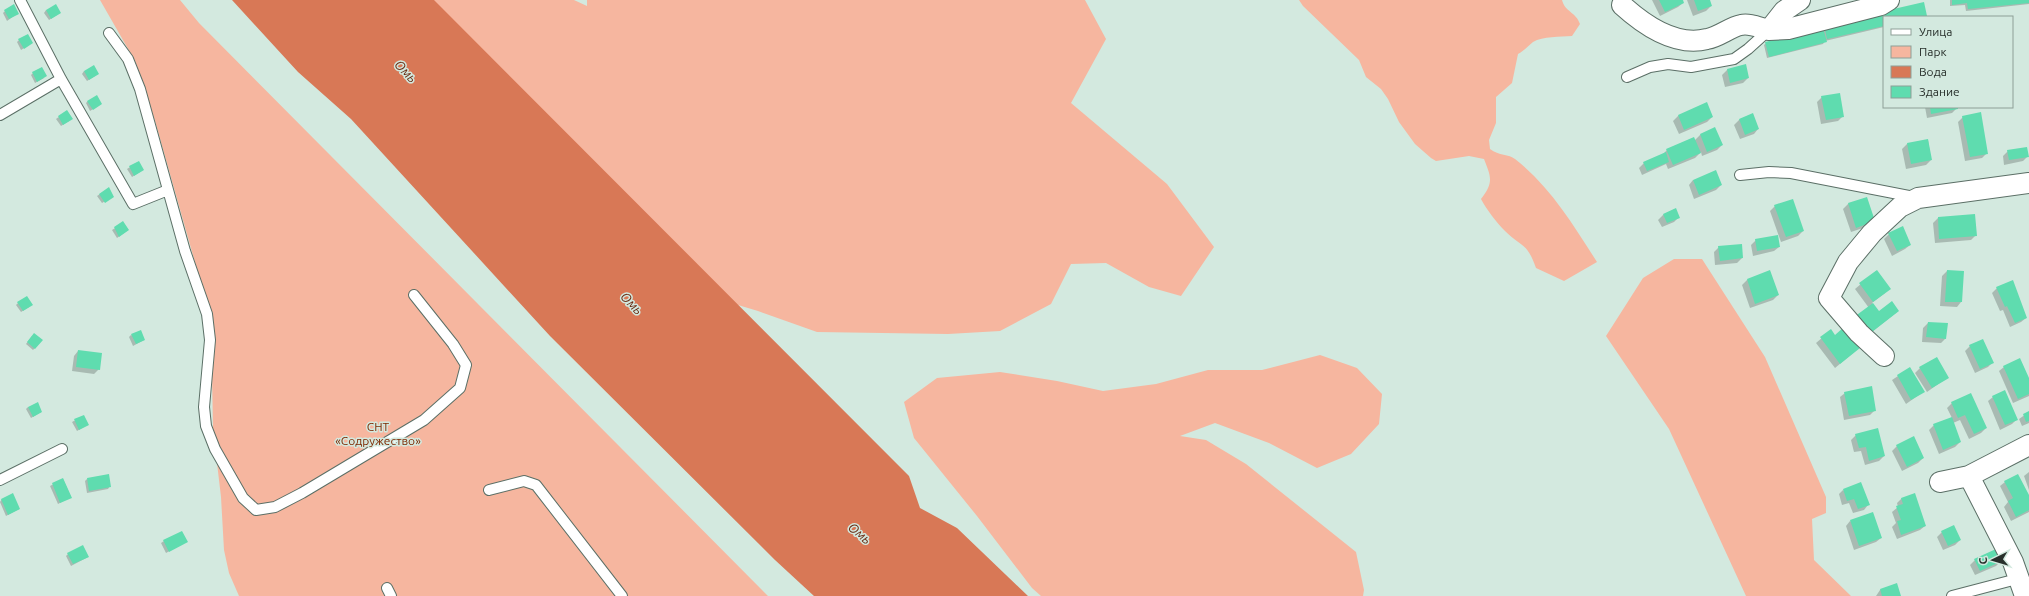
<svg xmlns="http://www.w3.org/2000/svg" width="2029" height="596" viewBox="0 0 2029 596" font-family="Ubuntu,sans-serif">
<rect width="100%" height="100%" fill="#d3e9df"/>
<path fill="#f6b69f" d="M100,0h80l19,23 569,573h-529l-10,-23 -5,-23 -3,-53 -8,-68 -1,-55 -12,-94 -45,-159 -20,-60z
M420,0h154l13,6v-6h498l21,39 -35,64 96,81 47,63 -33,49 -32,-9 -43,-24 -35,1 -20,40 -51,27 -52,3 -131,-2 -59,-21 -60,-18z
M1299,0h263c3,12 14,12 18,24l-8,12c-12,1 -29,0 -39,6 -5,4 -9,9 -15,12l-6,29 -16,14v26l-7,17 1,9c9,7 19,5 25,10 35,27 59,67 82,103l-33,19 -28,-13c-9,-26 -15,-21 -31,-37 -9,-9 -18,-21 -24,-32 13,-17 10,-22 3,-40l-15,-3 -33,5 -5,-3 -16,-14 -16,-22 -11,-23 -7,-10 -15,-12 -7,-17 -56,-54z
M1674,259h28l63,98 61,140v16l-14,6 2,41 37,36h-105l-77,-167 -63,-93 37,-58z
M1320,355l37,13 25,26 -3,30 -28,30 -34,14 -48,-25 -54,-20 -35,13 26,4 40,24 110,88 8,38 -1,6h-322l-9,-8 -55,-72 -63,-78 -10,-36 33,-24 63,-6 57,9 46,10 53,-7 52,-14h54z"/>
<path fill="#d87856" d="M232,0h202l475,476 11,32 37,20 71,68h-214l-39,-36 -225,-224 -199,-217 -53,-47z"/>
<path fill="#0003" d="M1652,0h30l1,3 -5,4 -18,9z
M1687,0h22l2,6 -5,5 -13,5z
M1950,0h79v4l-63,7 -1,-6 -15,1z
M1923,3l2,14h-41v10l-59,14 -2,3 -56,14 -3,-13 2,-2z
M46,10l14,3 -11,7 -5,-7z
M5,11l13,2 -11,8 -4,-8z
M19,40l13,3 -11,7 -4,-8z
M1745,65l3,13 -5,5 -18,4 -3,-12 5,-5z
M84,71l14,3 -11,7 -5,-7z
M33,73l11,5 -9,5 -4,-8z
M1822,97l21,19 -5,5 -17,3 -4,-22z
M88,101l13,3 -11,7 -4,-8z
M1706,104l6,13 -5,5 -28,12 -6,-13 5,-5z
M1925,107h31l1,1 -5,5 -25,5z
M67,111l2,10 -8,5 -5,-7z
M1753,115l5,14 -4,5 -14,5 -6,-14 5,-5z
M1963,117l24,36 -5,5 -17,3 -7,-39z
M1715,129l7,16 -5,5 -15,6 -1,-4 -6,6 -27,11 -2,-5 -24,11 -3,-7 5,-5 18,-8 5,-5 27,-9 6,-6z
M1928,140l3,20 -5,5 -20,4 -4,-20 5,-5z
M2008,151l20,5 -5,5 -19,4 -1,-9z
M138,162l5,8 -11,7 -5,-8z
M1693,180l28,5 -5,5 -22,9 -5,-14z
M100,194l12,3 -10,6 -5,-7z
M1866,198l3,28 -18,6 -8,-23 5,-5z
M1775,206l28,25 -5,5 -17,6 -11,-31z
M1675,209l4,8 -5,5 -12,5 -4,-7 5,-5z
M1938,218l38,17 -5,5 -36,3 -2,-20z
M123,223l5,7 -11,8 -5,-8z
M1889,234l21,11 -5,4 -13,7 -8,-17z
M1756,240l23,7 -5,4 -21,5 -2,-11z
M1719,247l23,11 -5,5 -22,2 -1,-13z
M1876,271l9,22 -13,10 7,9 19,-1 -35,28 6,-31 -14,-19z
M1947,271l16,1 -2,30 -4,5 -17,-1 2,-30z
M1770,272l8,23 -5,5 -23,8 -8,-23 5,-5z
M2012,281l14,37 -5,4 -11,5 -7,-17 -3,1 -8,-18 5,-5z
M18,303l11,4 -8,5 -5,-7z
M1928,323l18,15 -5,5 -19,-1 1,-14z
M1830,331l5,5 24,12 -24,20 -19,-25z
M131,335l13,5 -11,6 -4,-9z
M32,336l3,12 -2,2 -7,-6z
M1970,346l22,17 -4,4 -13,6 -10,-22z
M78,351l21,18 -5,5 -22,-3 2,-15z
M2004,367l25,14v15l-16,7 -14,-32z
M1910,368l13,24 -17,12 -14,-24z
M1920,368l28,9 -21,15 -12,-19z
M1845,393l30,17 -5,5 -26,5 -4,-23z
M1993,397l24,22 -5,5 -12,6 -12,-29z
M1952,403l34,25 -5,5 -12,6 -9,-19 -7,3 7,19 -5,5 -16,7 -10,-24 5,-5 18,-7 -5,-10z
M28,407l13,5 -10,6 -5,-9z
M2029,412v11l-7,3 -3,-7z
M83,416l4,9 -10,6 -5,-9z
M1856,435l28,21 -5,5 -14,4 -4,-14 -7,1 -3,-12z
M1897,446l26,12 -5,5 -16,8 -10,-20z
M2029,472v18l-5,-14z
M63,479l8,18 -13,7 -8,-18z
M87,479l23,7 -2,3 -21,4 -2,-12z
M2005,482l24,16v14l-18,9 -7,-14 4,-5 -8,-16z
M1843,490l25,15 -4,5 -11,3 -4,-10 -7,2 -3,-11z
M1902,498l23,28 -5,4 -23,9 -5,-12 4,-4 -4,-11 6,-5 -1,-4z
M2,499l17,10 -13,7 -6,-14z
M1850,521l31,17 -5,4 -22,8 -8,-24z
M1942,532l18,8 -5,5 -12,5 -6,-13z
M164,541l22,1 -20,11 -5,-10z
M68,554l20,3 -17,9 -5,-10z
M1975,560l26,1 -5,5 -21,9 -5,-10z
M1896,584l4,12h-24l4,-6z"/>
<path fill="#5fdcaf" d="M1659,0h24l1,3 -19,9z
M1694,0h16l2,6 -14,5z
M1952,0h77v3l-61,6 -1,-6 -15,2z
M1924,2l3,14 -43,1v9l-57,13 -3,-14z
M14,4l5,10 -10,5 -5,-9z
M56,4l5,9 -10,6 -5,-9z
M1823,28l4,14 -58,15 -4,-15z
M28,34l5,9 -9,6 -6,-10z
M1746,64l3,14 -19,5 -3,-14z
M94,65l5,9 -10,6 -5,-9z
M42,67l5,9 -10,6 -5,-10z
M1840,93l4,24 -18,3 -5,-24z
M97,95l5,9 -9,6 -6,-9z
M1707,102l6,15 -29,13 -6,-15z
M1930,107h28v2l-27,5z
M67,110l6,9 -10,6 -5,-9z
M1981,112l7,42 -18,3 -8,-41z
M1753,113l6,16 -14,6 -6,-16z
M1715,127l8,18 -16,7 -7,-18z
M1694,137l7,16 -28,12 -7,-16z
M1928,139l4,21 -21,4 -4,-21z
M2027,147l2,10 -20,3 -2,-10z
M1666,152l3,10 -22,9 -4,-9z
M139,161l5,9 -10,6 -5,-10z
M1716,170l6,15 -23,10 -6,-15z
M109,187l5,10 -9,6 -6,-9z
M1867,197l8,24 -19,7 -8,-25z
M1793,199l11,32 -18,6 -12,-32z
M1676,208l4,10 -13,5 -4,-9z
M1975,214l2,22 -38,3 -1,-22z
M123,221l6,9 -10,7 -5,-10z
M1903,226l8,19 -14,6 -9,-18z
M1778,235l2,12 -23,4 -2,-12z
M1742,244l1,14 -23,3 -2,-15z
M1770,270l9,25 -24,9 -8,-25z
M1877,270l14,19 -18,13 -14,-19z
M1947,270l17,1 -2,31h-17z
M2013,280l14,38 -12,5 -8,-17 -2,1 -9,-20z
M27,296l6,9 -10,6 -6,-9z
M1892,301l7,10 -31,24 -14,-18 19,-14 6,8z
M1928,322l20,1 -2,16 -20,-2z
M1844,327l16,21 -20,16 -20,-27 11,-8 4,6z
M141,330l4,10 -9,4 -5,-10z
M34,333l9,7 -8,9 -8,-7z
M1983,339l11,24 -14,6 -11,-24z
M78,350l24,3 -2,17 -24,-3z
M1937,357l12,21 -17,10 -13,-21z
M2020,358l9,20v16l-11,5 -15,-33z
M1910,367l15,25 -14,8 -14,-25z
M1872,386l4,25 -27,5 -5,-24z
M2005,390l13,30 -13,5 -13,-29z
M1971,393l16,35 -13,6 -9,-19 -7,3 -7,-16z
M38,402l4,10 -9,5 -5,-10z
M2029,411v10l-3,1 -3,-8z
M84,415l5,10 -10,5 -5,-11z
M1952,417l9,25 -18,8 -10,-26z
M1878,428l7,28 -16,5 -3,-14 -7,1 -4,-14z
M1914,436l10,22 -17,9 -11,-22z
M109,474l2,13 -22,4 -2,-13z
M2018,474l11,21v15l-13,7 -8,-16 5,-3 -9,-17z
M63,478l9,20 -12,5 -8,-20z
M1861,482l9,23 -12,4 -4,-10 -7,2 -4,-12z
M13,493l7,16 -12,6 -7,-16z
M1915,493l11,33 -25,9 -4,-14 4,-1 -5,-14 7,-2 -2,-6z
M1873,512l9,26 -23,8 -9,-26z
M1954,525l7,15 -13,6 -7,-15z
M182,531l6,11 -19,10 -6,-12z
M83,545l6,12 -16,7 -6,-11z
M1996,549l6,12 -22,10 -6,-12z
M1897,583l4,13h-19l-2,-7z"/>
<g fill="none" stroke-linecap="round" stroke-linejoin="round">
<g stroke="#5b6f66" stroke-width="12">
<path id="service" d="M20,0l41,79 72,125 35,-14
M109,33l19,26 12,30 45,162 22,63 3,26 -6,67 2,19 9,23 28,49 13,12 19,-3 27,-14 122,-73 36,-32 6,-23 -13,-21 -39,-49
M1627,77l23,-10 18,-3 23,3 43,-8 14,-10 21,-19
M0,115l61,-36
M1740,175l29,-3 22,1 123,24
M0,480l62,-31
M489,490l35,-9 12,4 86,111
M387,588l4,8
M1952,596l65,-17"/>
</g>
<g stroke="#5b6f66" stroke-width="22">
<path id="minor" d="M1622,5c22,20 53,42 85,34 12,-2 23,-12 34,-14 9,-2 19,3 28,5l15,-19 16,-11
M1769,30l19,-1 93,-24 8,-5
M1884,356l-25,-23 -30,-35 19,-36 24,-29 28,-26 18,-9 111,-15
M1969,476l44,86 12,34
M1940,482l29,-6 60,-31"/>
</g>
<use href="#service" stroke="#fff" stroke-width="10"/>
<use href="#minor" stroke="#fff" stroke-width="20"/>
</g>
<g text-anchor="middle" dominant-baseline="central" stroke-width="3" stroke-linejoin="round" paint-order="stroke">
<g font-size="12" fill="#7e2800" stroke="#d3e9df">
<text x="378" y="426">СНТ<tspan x="378" dy="14">«Содружество»</tspan></text>
</g>
<g font-size="13" font-style="italic" fill="#692b13" stroke="#d3e9df">
<text transform="translate(406 71) rotate(46)">Омь</text>
<text transform="translate(632 303) rotate(46)">Омь</text>
<text transform="translate(860 533) rotate(40)">Омь</text>
</g>
</g>
<rect x="1883" y="16" width="130" height="92" fill="#d3e9df" stroke="#8e9f97"/>
<rect x="1891" y="29" width="20" height="6" fill="#ffffff" stroke="#8e9f97"/>
<text x="1919" y="36" font-size="12" fill="#272f2b">Улица</text>
<rect x="1891" y="46" width="20" height="12" fill="#f6b69f" stroke="#8e9f97"/>
<text x="1919" y="56" font-size="12" fill="#272f2b">Парк</text>
<rect x="1891" y="66" width="20" height="12" fill="#d87856" stroke="#8e9f97"/>
<text x="1919" y="76" font-size="12" fill="#272f2b">Вода</text>
<rect x="1891" y="86" width="20" height="12" fill="#5fdcaf" stroke="#8e9f97"/>
<text x="1919" y="96" font-size="12" fill="#272f2b">Здание</text>
<g transform="translate(1993 560) rotate(265)" stroke="#d3e9df" stroke-width="3" paint-order="stroke">
<path d="M0-3L7 15L0 10L-7 15Z" fill="#272f2b"/>
<text y="-6" font-size="11" font-weight="bold" text-anchor="middle" fill="#272f2b">С</text>
</g>
</svg>
